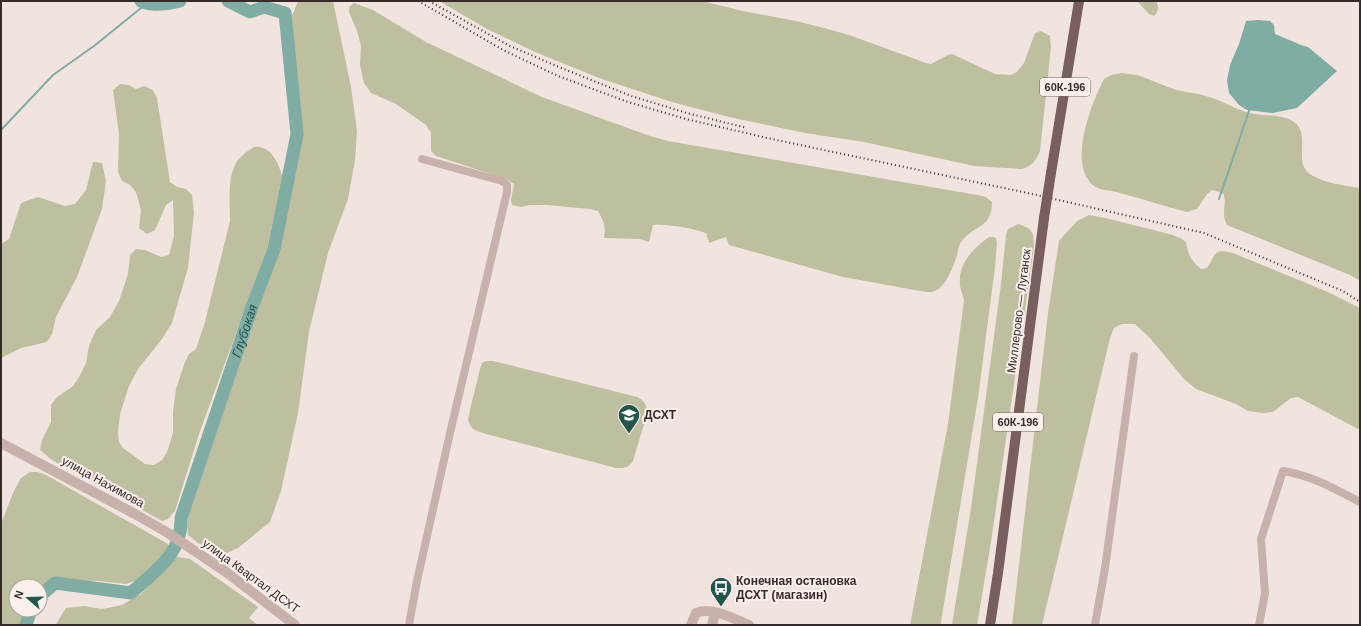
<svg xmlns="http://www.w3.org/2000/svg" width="1361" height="626" viewBox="0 0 1361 626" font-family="Arial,sans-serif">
<rect width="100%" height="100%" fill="#f1e4df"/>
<path fill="#bdbf9f" d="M298,1h35l18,86 6,44 -2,29 -7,39 -20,54 -19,79 -11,81 -17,78 -11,31 -32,26 -13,6 -10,-1 -17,-10 -10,-8 -1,-10 2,-16 59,-176 28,-76 22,-100 4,-26 -13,-103 1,-7z
M439,1h263l41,10 53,10 28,7 25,7 77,28 5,1 17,-9 4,-1 43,20 16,1 6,-3 7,-9 11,-30 6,-2 9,5 1,11 -11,104c-4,10 -8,15 -18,18l-48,-3 -110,-24 -59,-9 -76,-16 -57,-15 -73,-24 -64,-26 -48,-23z
M1137,1h19c3,6 3,11 -2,15l-5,-2z
M354,3l19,7 53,32 116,55 108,39 18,5 309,54 9,2 6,5c0,27 -17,22 -30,39 -3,3 -4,9 -5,14 -3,10 -11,32 -22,36 -2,1 -6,1 -9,1l-83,-15 -114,-32 -3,-8 -17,6 -3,-10c-17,-5 -35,-9 -53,-8l-4,17 -9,-3 -36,-1c2,-12 0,-16 -6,-27l-8,-2 -43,-4h-17l-9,2 -9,-2 -1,-5 3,-16 -8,-5 -70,-23 -5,-5v-18l-5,-8 -30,-21 -25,-11 -7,-10 -4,-18 1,-19 -4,-15 -8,-19v-5z
M1122,73c5,1 10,1 15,2 13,4 26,11 40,15 13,3 26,4 38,9 14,5 26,13 40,15 11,2 30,1 39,8 16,11 2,36 12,48 9,12 40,16 54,18v93l-10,-6 -123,-50c-7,-13 1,-21 -4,-32l-11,-3 -5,4 -10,15 -10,3c-24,-6 -47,-14 -71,-20 -8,-2 -17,-2 -23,-7 -3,-1 -4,-5 -6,-7 -15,-24 5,-76 17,-99l7,-4z
M120,84l9,1 7,4 8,-3 9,4 4,8 13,84 7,5 9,2 6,6 2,18 -6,55 -16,55 -10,16 -24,30 -9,17 -9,28 -2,19 1,9 4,6 22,16 9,1 8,-5 5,-8 6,-19v-21l3,-23 9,-27 4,-8 7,-5 9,-27 25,-101c0,-18 -3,-41 6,-58 2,-4 7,-8 10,-11 3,-1 6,-4 8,-5 16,-3 25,16 28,29l-14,70 -69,188 -24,77 -7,8 -6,2 -110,-61 -12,-10 2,-10 9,-18v-17l6,-8 15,-10 6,-8 8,-16 3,-17 7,-16 14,-13 9,-16 9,-27 2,-19 6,-6 9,1 16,7 8,-2 5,-19 -1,-36 -7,5 -11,25 -8,4 -8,-6 2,-18 -5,-18 -6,-7 -8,-4 -4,-9 1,-38 -6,-44z
M93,162l9,1 4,18 -4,28 -25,68 -21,40 -4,17 -5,8 -26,6 -20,10v-114l8,-5 12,-36 17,-6 27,9 10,-2 11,-14z
M1089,215l16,3 68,17c18,7 11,7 17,21 2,5 7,9 11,13l6,-1c10,-15 6,-20 26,-15l95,39 32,16v122l-62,-33 -7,1 -18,14 -10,1 -15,-2 -12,-7 -40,-15 -12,-10 -34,-41 -15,-14h-13l-8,4 -4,10 -68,287h-30l36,-312 11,-72 18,-20z
M1018,224c15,4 16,9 16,23l-43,295 -14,83h-25l19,-117 30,-224 5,-49 2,-6z
M989,237h4l3,1 1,5 -2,24 -17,131 -37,224 -1,3h-30l38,-201 16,-124c-1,-5 -4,-11 -4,-16 -2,-20 13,-36 29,-47z
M486,361h7l144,36c8,4 10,8 10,17l-14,47c-4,7 -9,7 -17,7l-130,-34c-11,-4 -16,-4 -18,-16l12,-49 2,-6z
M30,472h8l8,3 122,69 1,4 -3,6 -14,15 -15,11 -11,4 -28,-3h-45l-13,9v-4h-24v24h9l-5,15h-19v-101l12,-31 8,-15z
M178,557l12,2 68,48 -9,11 9,7h-201l-1,-1 10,-16 18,-2 18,3 20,-4 19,-11 33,-36z"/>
<path fill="#7faca3" d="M1258,20l12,1 4,4 1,9 26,11 7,2 29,24 -40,37 -24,5 -26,-3 -8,-5 -10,-12 -2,-13 3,-15 9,-21 7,-23z"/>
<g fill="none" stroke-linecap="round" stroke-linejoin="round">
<path stroke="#7faca3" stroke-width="2" d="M1,130l52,-55 41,-29 52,-42
M1219,199l31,-91"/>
<g stroke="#7faca3" stroke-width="13">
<path d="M141,1c11,6 27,3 39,0"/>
<path id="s1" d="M40,596l15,-13 76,10c25,-23 51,-38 50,-75l71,-211 22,-58 23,-115 -12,-121 -21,-6 -14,5 -22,-11"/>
<path d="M26,625l5,-15"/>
</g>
<path stroke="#c9b1ab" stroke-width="8" d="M409,625l8,-44 33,-148 57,-241v-7l-5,-4 -80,-22
M1095,625l10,-57 29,-212
M1259,625l6,-32 -4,-54 22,-68c30,5 50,17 77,31"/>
<path stroke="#c9b1ab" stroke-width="10" d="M1,443l134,71 33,19 58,39 69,53
M691,625l5,-12c14,-7 39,6 53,12
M712,625l3,-12"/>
<path stroke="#785e5c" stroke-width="10" d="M1051,173l28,-172
M990,625l8,-52 46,-355"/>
<path stroke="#372b2a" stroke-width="2" stroke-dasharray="1 3" stroke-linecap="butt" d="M418,1l85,49 55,26 70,26 58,17 81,19 256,54 181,41 139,58 17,11
M429,1l81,45 49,21 72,29 56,17 60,15"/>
<path stroke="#785e5c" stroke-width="10" d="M1044,218l7,-45"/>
</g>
<defs>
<g id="university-pin" transform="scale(1.15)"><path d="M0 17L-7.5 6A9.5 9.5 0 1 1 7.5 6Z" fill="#22564c" stroke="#f9efeb"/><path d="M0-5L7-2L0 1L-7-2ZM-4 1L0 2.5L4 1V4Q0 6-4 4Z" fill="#fff"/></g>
<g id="bus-pin" transform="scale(1.15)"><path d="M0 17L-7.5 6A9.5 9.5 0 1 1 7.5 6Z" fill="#22564c" stroke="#f9efeb"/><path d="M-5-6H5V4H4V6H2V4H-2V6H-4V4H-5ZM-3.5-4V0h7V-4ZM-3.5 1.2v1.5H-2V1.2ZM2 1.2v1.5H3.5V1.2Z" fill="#fff"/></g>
</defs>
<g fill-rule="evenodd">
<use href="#university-pin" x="629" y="415"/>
<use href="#bus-pin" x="721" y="588"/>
</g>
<g text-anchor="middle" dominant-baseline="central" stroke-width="4" stroke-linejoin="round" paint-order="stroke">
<g fill="#f9efeb" stroke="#716664" stroke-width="1">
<rect x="1040" y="78" width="50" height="18" rx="3"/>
<rect x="993" y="413" width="50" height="18" rx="3"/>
</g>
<g font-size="11" font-weight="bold" fill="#372b2a">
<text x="1065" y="87">60К-196</text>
<text x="1018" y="422">60К-196</text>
</g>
<g font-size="12" fill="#372b2a" stroke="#f9efeb">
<text transform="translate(1019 311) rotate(-83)">Миллерово — Луганск</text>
<text transform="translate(103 482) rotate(29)">улица Нахимова</text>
<text transform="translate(251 576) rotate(36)">улица Квартал ДСХТ</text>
</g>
<g font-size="12" font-weight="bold" fill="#372b2a" stroke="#f9efeb" text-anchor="start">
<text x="644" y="415">ДСХТ</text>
<text x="736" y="581">Конечная остановка<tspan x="736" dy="14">ДСХТ (магазин)</tspan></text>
</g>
<g font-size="13" font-style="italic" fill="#22564c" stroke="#f9efeb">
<text stroke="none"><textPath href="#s1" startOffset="388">Глубокая</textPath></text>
</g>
</g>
<rect width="1361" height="626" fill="none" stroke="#372b2a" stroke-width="4"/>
<g transform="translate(28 598) rotate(290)"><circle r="19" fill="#f9efeb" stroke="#aba19e"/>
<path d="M0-3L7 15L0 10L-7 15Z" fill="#22564c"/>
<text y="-6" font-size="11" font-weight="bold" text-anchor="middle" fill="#372b2a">N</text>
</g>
</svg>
